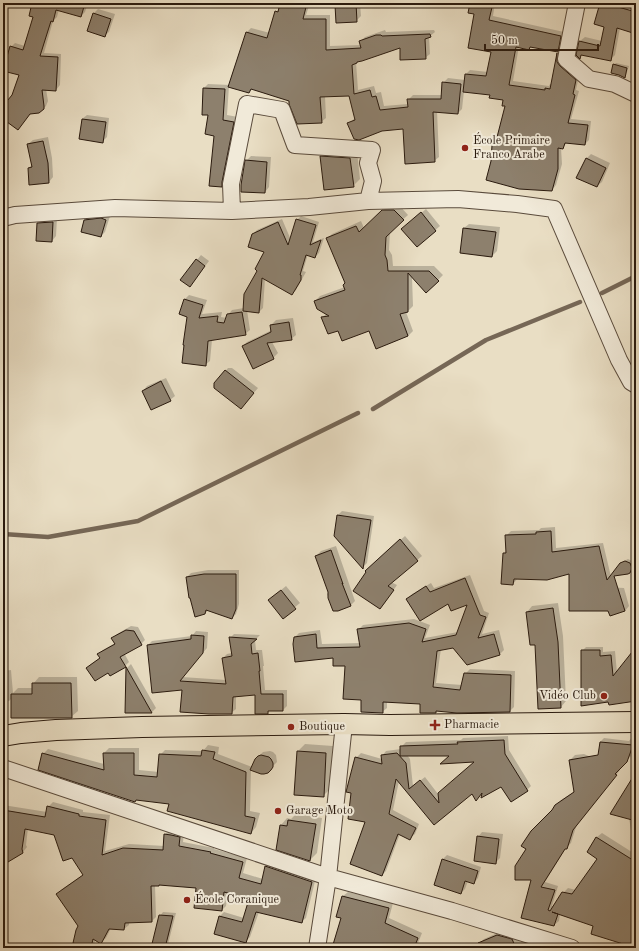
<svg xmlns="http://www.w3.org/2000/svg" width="639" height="951" viewBox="0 0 639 951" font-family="'Old Standard TT',serif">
<rect width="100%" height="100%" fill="#e9dec4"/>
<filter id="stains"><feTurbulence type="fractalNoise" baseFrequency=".005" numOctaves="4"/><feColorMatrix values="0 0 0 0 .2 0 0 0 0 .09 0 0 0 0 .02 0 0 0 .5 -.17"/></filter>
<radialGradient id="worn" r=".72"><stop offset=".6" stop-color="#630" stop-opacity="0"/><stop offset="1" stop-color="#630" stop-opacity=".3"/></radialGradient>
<path fill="#0003" fill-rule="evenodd" d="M33,3h55l-3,9 -4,4 -22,-7 -2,8 -4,4 -9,32 17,1 -1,31 -4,5 -10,-1 2,12 -2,5 -5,5 -10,2 -13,15 -15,-11v-9l9,-13 8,-21 -9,-27 4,-4 10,3 9,-30z
M281,3h29l-4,12h24v31l31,-1 -1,-3 5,-5 20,-7 1,2 48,-2 1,2 -6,5 1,17 -5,4 -24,-11 -43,14 -2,1 2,28 16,-4 2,7 5,-1 3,14 24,-2v-4l5,-5h29l1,-12 5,-5 17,2 1,-6 4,-4 18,2 4,-21 -21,-48h24l-2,13 71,16 -2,15 -5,4 -26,-4 -2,2 -10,-3 -6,35 36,5 1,-2h2l6,-30 3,-3 18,25 -3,14 3,1 -8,28 20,2 -2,19 -4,4 -18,-2 -4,6h-2l1,16 -6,21 -4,5 -60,-29 1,-16 4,-4 9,-36 -2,-5 -13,-6 -27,-3 -2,18 -4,4 -21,-2 2,46 -5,4 -30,-33 -55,-5 6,-5 -6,-23 -24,1 1,22 -5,4 -31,-21 -37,-13 -4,4 -20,-6 -2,29 11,2 -12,65 -5,4 -6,-51 -11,-47 4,-4 22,1 16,-52 5,-5 19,5 6,-21 4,-4z
M336,3h24l1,13 -5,5 -19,1z
M601,3h24l11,3v27l-16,-5 -5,27 -4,4 -28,-5 -3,3 -3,-2 3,-14 5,-4 17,4 4,-15z
M98,9l17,5 -6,18 -5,4 -10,-23z
M616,63l13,3 -3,9 -2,2 -10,-12z
M87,115l22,3 -2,19 -5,5 -20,-23z
M48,137l4,21 1,19 -4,5 -20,-14 3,-3 -4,-21 5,-4z
M328,150l29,2 3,27 -7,7 -32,-29z
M591,154l19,9 -8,19 -5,4 -11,-27z
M251,156l20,1 -2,30 -4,5 -19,-31z
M399,205l9,10 -18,16 -1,19 3,5 1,11h41l9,9 -5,5 -26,-3 1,29 -5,5 -2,1 7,19 -5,5 -32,12 -7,-18h-30l-16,-13 4,-4 -12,-12 5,-5 25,-9 1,-4 -19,-44 5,-5 29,-13 3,7 24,-22z
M426,209l14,17 -23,20 -10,-21z
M90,216h20l-5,16 -4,4 -16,-16z
M301,216l18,6 -6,20 11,-4 -5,15 -4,4 -7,-3 -5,17 3,1 -10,18 -4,4 -27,-15 -2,29 -4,4 -12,-2 3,20 -5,4 -33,6 -2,21 -5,4 -17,-49 -3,-17 4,-4 18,5 -5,14 20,-2 -1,5 6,1 1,-3 4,-5 12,-2 22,-56 -13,-18 4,-4 25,-11 9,21 6,-20z
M57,218l-1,18 -4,5 -14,-18 4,-4z
M469,224l31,3 -3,24 -5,5 -28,-28z
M201,255l8,6 -15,20 3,-21z
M293,318l3,17 -5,4 -19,3 6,11 -5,5 -30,-12 4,-4 25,-12 -1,-5 5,-5z
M228,368h4l26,20 -17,20 -28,-22z
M166,378l9,18 -5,4 -27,-9 4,-5z
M342,511l32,5 -7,47 -4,4 -25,-52z
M636,524v9l-4,-3z
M555,527l1,21 47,-5 9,38 -6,6 18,1 5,18 -4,5 -14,4 -2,-5 -40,-37 -51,5 -5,6 -9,-31 3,-3 -1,-14 5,-5 28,-1 2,-2z
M405,536l17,20 -31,26 6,3 -13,19 -4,4 -10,-41z
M336,546l19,55 -5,5 -16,5 -7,-17 2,-2 -13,-36 5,-5z
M628,559l4,2 2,4 -5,7 -8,-9 3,-2z
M208,570h31v34l-3,10 -4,4 -23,-8 -4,3 -18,-36 4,-4z
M470,575l14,36 5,2 -7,21 17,-4 5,20 -4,4 -32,10 -15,-17 -12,2 -5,34 26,2 3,-11 5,-5 45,2 -1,36 -4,4 -73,-1 -1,2 -15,-9 -34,-2v7l-5,4 -19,-13 -17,-34 -12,-8 -39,-20 4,-4 21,-3 2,14 38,-1 -2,-13 5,-5 51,-6 16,6 -5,13 33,-6 10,-29 -60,-4 4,-5 19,-11 3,5z
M286,586l14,17 -17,14 -14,-17z
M558,603l5,33 3,65 -5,6 -25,-63h-5l-4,-32 5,-6z
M131,626l7,1 7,13 -4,4 -17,9 5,9 -4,4 -17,5 -21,-3 4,-4 10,-7 -3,-3 5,-4 12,-7 -2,-5 4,-4z
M196,631l12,1 -1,16 -25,29 44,3 -3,-22 4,-4 5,-1 -2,-15 4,-4 26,1 -5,5 1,10h6l2,16h-1l2,24h22v16l-4,4h-13l-2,3 -12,-19 -20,1v14l-5,4 -48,-24 -35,-44 4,-4 40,-5z
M586,647h17v5l12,-1 2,22 19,-24v51l-54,-49z
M131,664l25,44 -4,4h-26l1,-44z
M11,670l2,23 5,-5h15v-4l6,-7h38l1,34 -7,6 -59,-19 -3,3 -6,1v-31z
M508,736l1,14 22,36 -4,4 -25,-4 -19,6 -7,7 -4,-7 -38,32 -35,-43 -6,29 26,14 -4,10 -5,4 -10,-4 -14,37 -4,4 -15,-54 -11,-63 5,-5 21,6v-3l4,-5 15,-2v-2l5,-5 55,-2 2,-2zM407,755l44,1 28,4 -41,34 -13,-17 -12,9 -3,-27z
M633,736h3v17h-4l-1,3 -4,4 -28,-5 1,-13 4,-4 25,3z
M305,744l28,2 -3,43 -7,7 -25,-45z
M208,745l11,2 -1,7 34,13 4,-8 7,-7 7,-1 3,1 3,3 1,7 -5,5 -21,2 -1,42 10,2 -4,14 -5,6 -81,-30 -33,-4 -2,2 -92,-47 5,-5 56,15v-11l5,-5h30v22l20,2 1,-17 5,-5 38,1z
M584,754l36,16 -43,54 -6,19 -5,5 -21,34 13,4 -6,20h2l9,-13 5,-5 8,2 22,-31 -10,-7 9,-15 5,-4 33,21 -6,-36 7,-44v174h-11l2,-3 -33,-20 -34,-11 -1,7 -5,4 -32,-8 31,-106 3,-5 5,-6 14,-9 -5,-31 5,-5z
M53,802l30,8v2l27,3 -5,36 24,-7 36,2v-12l5,-4 14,3 -1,9 31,6v1l33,9 -4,15 20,6 3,-12 5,-5 45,15 -10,41 -5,4 -42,-10 -9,25 -5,5 -25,-26 4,-4 20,6 6,-19 -22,-7 -2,14 -4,4 -25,-23 -37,-3 -5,1 1,32 -4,4 -23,1v3l-5,4 -13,-1 -5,10 -5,4 -5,-3 -1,3 -5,5 -11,-21 -22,-32 5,-5 22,-15 -29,-40 -27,-6 -2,17 1,2 -4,5 -16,10 -4,-6v-51l44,7 1,-5z
M296,814l26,4 -5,35 -7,7 -33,-11 4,-24 6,-7 4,1z
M482,832l21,2 -3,24 -5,5 -17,-26z
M447,855l34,12 -3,11 -4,5 -6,-2 -3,8 -4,4 -18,-34z
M348,892l45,11 -4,15 33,15 -6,15h-83l9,-31 1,-21z
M163,912l13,1 -9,35h-15l8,-32z
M502,931l15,4 2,6 32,7h-86l21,-3 -6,-2 4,-4z
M18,943l1,5h-16v-3z"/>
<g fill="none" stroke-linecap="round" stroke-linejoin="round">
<path stroke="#766756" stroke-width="4.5" d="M602,293l34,-17
M373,409l113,-69 94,-38
M3,534l45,3 90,-16 220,-108"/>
</g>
<path fill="#8d806d" stroke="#2a1a0e" d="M32,3h53l-4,14 -25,-7 -3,12 -2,-1 -11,35 18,1 -2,34 -14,-1 2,16v3l-5,4 -9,1 -12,16 -15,-11v-13l9,-11 7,-20 -16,-4 7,-25 13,4 10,-33 -4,-1z
M280,3h27l-4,16h23v31l35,-2 -2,-7 17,-6h5l1,1 48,-2 1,3 -6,2 1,20 -26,1v-12l-38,13 -5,1v1l-5,2 2,29 16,-4 2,7 4,-1 4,14 28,-3 -1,-8h34l1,-17 19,2 -3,30 -25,-2 2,50 -30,2 -2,-35 -21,2 -23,9 -5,-1 -7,-16 8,-3 -6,-24 -29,1 2,26 -25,1 -8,-20v-3l-38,-12 -2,4 -21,-6 18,-55 21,6 8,-27 3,1z
M356,3l1,19 -21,1 -1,-18z
M470,3h23l-4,17 72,16 -3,16 -28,-5 -1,3 -13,-3 -7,38 36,5v-2l5,1 7,-36v9l3,4 16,14 -3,14 2,1 -7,28 20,2 -3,20 -20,-2 -2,6 -5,-1v21l-6,22 -33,-2 -33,-9 5,-19 1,-16h3l10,-39h-3l1,-6 -14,-2 1,-3 -27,-3 2,-18 21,2 5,-24 -23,-4 6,-34 -6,-1z
M600,3h20l-2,4 18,5v22l-19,-6 -6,33 -30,-6 -1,4 -4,-4 3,-14 21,5 4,-19 -10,-3z
M93,13l18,6 -6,18 -18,-6z
M613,64l14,4 -2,10 -6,-3 -8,-2z
M203,88l22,1 -2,31 11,2 -12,60v5l-13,-1 5,-50 -9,-2 3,-19h-6z
M82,119l24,3 -3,21 -24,-4z
M43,141l5,22 1,20 -20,2 -1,-17 4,-1 -5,-23z
M320,156l30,2 4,29 -30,3z
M586,158l20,10 -9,19 -21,-9z
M245,160l22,2 -2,31 -24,-1v-7z
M382,210h12l10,10 -18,17 -1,18 2,5 1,11h41l10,10 -13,12 -18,-20v39l-8,2 8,22 -32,13 -7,-18 -27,10 -4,-10 -10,3 -7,-17 8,-1 -12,-7 -3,-8 31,-11 -2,-5 2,-2 -19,-45 30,-12 3,6z
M421,212l15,19 -19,16 -16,-18z
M101,218l5,2 -5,17 -20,-5 3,-12z
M296,219l20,6 -6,20 11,-5 -6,18 -9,-3 -6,20h1v5l-9,15 -30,-17 -3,35 -16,-2 1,-17 13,-23 -2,-2 9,-17 -16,-5 4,-13 26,-12 10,23z
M53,222l-1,20 -16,-1 1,-18z
M463,228l33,4 -4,25 -32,-4z
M196,259l9,7 -15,21 -10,-7z
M184,299l19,6 -4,13 19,-2 -1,6 7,1 3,-9 15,-2 4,23 -38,6 -2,25 -24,-3 2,-18h-1l4,-28 -8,-3z
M289,322l3,18 -25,3 7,16 -21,10 -11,-23 29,-14 -1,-7z
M225,370l29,23 -13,16 -27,-21v-5z
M161,381l10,20 -20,9 -9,-19z
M337,515l34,5 -8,49 -29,-33z
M551,531l1,21 47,-6 8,34 13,-17 5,-2 5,2 2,5 -2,5 -2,1 -14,2 11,35 -15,5 -2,-5h-39v-37l-22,6 -33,-1 -1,6 -12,-1 2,-31h3l-1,-18 31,-1v-2z
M400,539l18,22 -30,25 6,4 -14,19 -27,-18 13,-19 -1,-1z
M331,550l12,34 -1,-1 9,23 -13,5h-5l-5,-13v-6l-13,-36z
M204,574h32v35l-4,10 -26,-9 -1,4 -10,3 -5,-19h-1l-3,-21z
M465,578l15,37 6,2 -8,21 16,-4 6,21 -33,10 -14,-17 -16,3 -4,36 27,3 4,-17 47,2 -1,37 -53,1 -21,-2v2h-16v-9l-37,-2v11l-22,-1v-12l-18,-1 2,-33h-12v-8l-38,4 -2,-18 1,-7 22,-3 1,14 43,-1 -3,-18 52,-6 17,6 -4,13 34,-7 11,-30 -16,6 -3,-7 -28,17 -14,-22 20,-13 4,6z
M281,590l15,19 -13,10 -15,-19z
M553,608l5,34 3,66 -23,1 -3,-64h-5l-4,-33z
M126,630l8,1 8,14 -22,12 6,10 -16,9 -2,-3 -13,8 -9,-13 14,-10 -3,-4 18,-10 -4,-6z
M191,635l13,1 -1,17 -23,28 46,3 -4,-26 10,-2 -3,-19 28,2 -6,5 1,10 6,-1 2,18h-1l2,23h22v17h-15v3h-13v-19l-22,2 -1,17h-23l-29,-2 2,-22 -30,3 -5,-48 44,-6z
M636,647v54l-27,4 -1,-3 -27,4v-56h19v6l11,-1 2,21z
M126,667l26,46h-27z
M32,683h39l1,35h-61v-24h21z
M504,740l1,14 23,37 -17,11 -10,-15 -20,11 1,-5 -6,8 -4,-7 -38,31 -38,-46 -7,35 27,14 -6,12 -12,-6 -16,42 -32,-12 15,-42 -17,-3 3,-26 -5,-1 9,-35 27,7 -1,-9 16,-2 9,10 3,26 11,-9 19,23 -1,-10 36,-31 -34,2 9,-8h-49v-10l58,-2 -1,-2z
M600,742l33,3 -6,17 -12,12 2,1 -44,55 -6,19h-2l-24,38 14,3 -7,20 2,1 12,-19 10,2 25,-35 -10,-7 9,-15 40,25v86l-45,-14 2,-8 -41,-14 6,2 -4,12 -33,-8 10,-38h-16v-14l11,-17 -5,-3 10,-15 21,-21 3,-5 19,-13 -5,-32 29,-5z
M202,750l13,2 -2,7 33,13 -1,44 10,2 -4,16 -84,-23 2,-7 -33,-4 -1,2 -97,-32 4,-17 62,17 -1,-17h31v22l23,2 2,-23 42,2z
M297,751l29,2 -2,44 -30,-2z
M261,755l8,2 2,2 2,4v4l-2,3 -3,3 -4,1h-3l-11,-4 5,-11 3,-3z
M636,772v49l-26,-7z
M47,806l32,8v2l27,4 -4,35 21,-7 40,2 1,-16 7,1 9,2 -1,9 32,6 -1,1 33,9 -4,16 22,6 4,-18 47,16 -10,41 -46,-11 -10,31 -32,-9 5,-18 23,6 7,-23 -25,-7 -2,19 -28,-3 2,-20 -37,-3v1h-8l1,36 -27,1 -1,7 -15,-1 -8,15 -8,-5 -2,9 -18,-5 3,-13 2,-4 -22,-32 27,-19 -11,-17 -9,3 -9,-26 -29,-6 -3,20 1,4 -20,12v-55l42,7z
M288,820l28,4 -6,37 -34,-11 4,-25 7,1z
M477,836l22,3 -3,25 -22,-3z
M442,859l36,12 -4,13 -9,-3 -4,13 -27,-9z
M342,896l47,12 -4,15 33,15 -4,10h-82l9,-30 -5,-1z
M159,915l14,1 -8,32h-14z
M497,935l15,4 4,9h-23l-15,-5z"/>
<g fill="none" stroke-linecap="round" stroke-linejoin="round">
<g stroke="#5a4b3c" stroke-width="18">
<path id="minor" d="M577,3l-11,56 23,20 26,5 21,10
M232,211l-1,-27 16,-80 35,6 13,35 77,5 -4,13 5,18 -5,20
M3,218l12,-3 100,-7 117,3 77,-4 59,-6 90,-2 59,5 37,5 65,151 12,22 5,3
M3,768l325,109 124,34 120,37
M317,948l11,-71 16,-153"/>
</g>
<g stroke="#2a1a0e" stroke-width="22">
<path id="major" d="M3,736l18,-3 35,-3 86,-3 202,-3 46,1 246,-3"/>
</g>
<use href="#minor" stroke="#f1ead9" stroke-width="16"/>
<use href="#major" stroke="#e9dec4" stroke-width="20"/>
</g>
<g fill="#8f2418" stroke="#f1ead9" stroke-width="1.5">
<circle cx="465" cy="148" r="4"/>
<circle cx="604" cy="696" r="4"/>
<path d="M433 719h4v4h4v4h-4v4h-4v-4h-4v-4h4z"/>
<circle cx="291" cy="727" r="4"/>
<circle cx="278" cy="811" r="4"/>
<circle cx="187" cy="900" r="4"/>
</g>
<g text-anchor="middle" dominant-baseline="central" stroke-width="4" stroke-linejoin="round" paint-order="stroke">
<g font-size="12" fill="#2a1a0e" stroke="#f1ead9" text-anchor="start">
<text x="473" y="141">École Primaire<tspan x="473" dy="14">Franco Arabe</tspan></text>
<text x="596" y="696" text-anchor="end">Vidéo Club</text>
<text x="444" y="725">Pharmacie</text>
<text x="299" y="727">Boutique</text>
<text x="286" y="811">Garage Moto</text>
<text x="195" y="900">École Coranique</text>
</g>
</g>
<rect width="639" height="951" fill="none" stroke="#e9dec4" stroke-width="16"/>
<rect x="4" y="4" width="631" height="943" fill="none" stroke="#2a1a0e" stroke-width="2"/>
<rect x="8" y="8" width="623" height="935" fill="none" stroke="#2a1a0e"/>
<path d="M485 44v6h113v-6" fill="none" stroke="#2a1a0e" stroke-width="2"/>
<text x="491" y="44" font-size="12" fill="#2a1a0e" stroke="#f1ead9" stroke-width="3" paint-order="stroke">50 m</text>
<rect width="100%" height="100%" filter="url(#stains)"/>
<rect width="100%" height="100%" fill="url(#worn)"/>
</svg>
